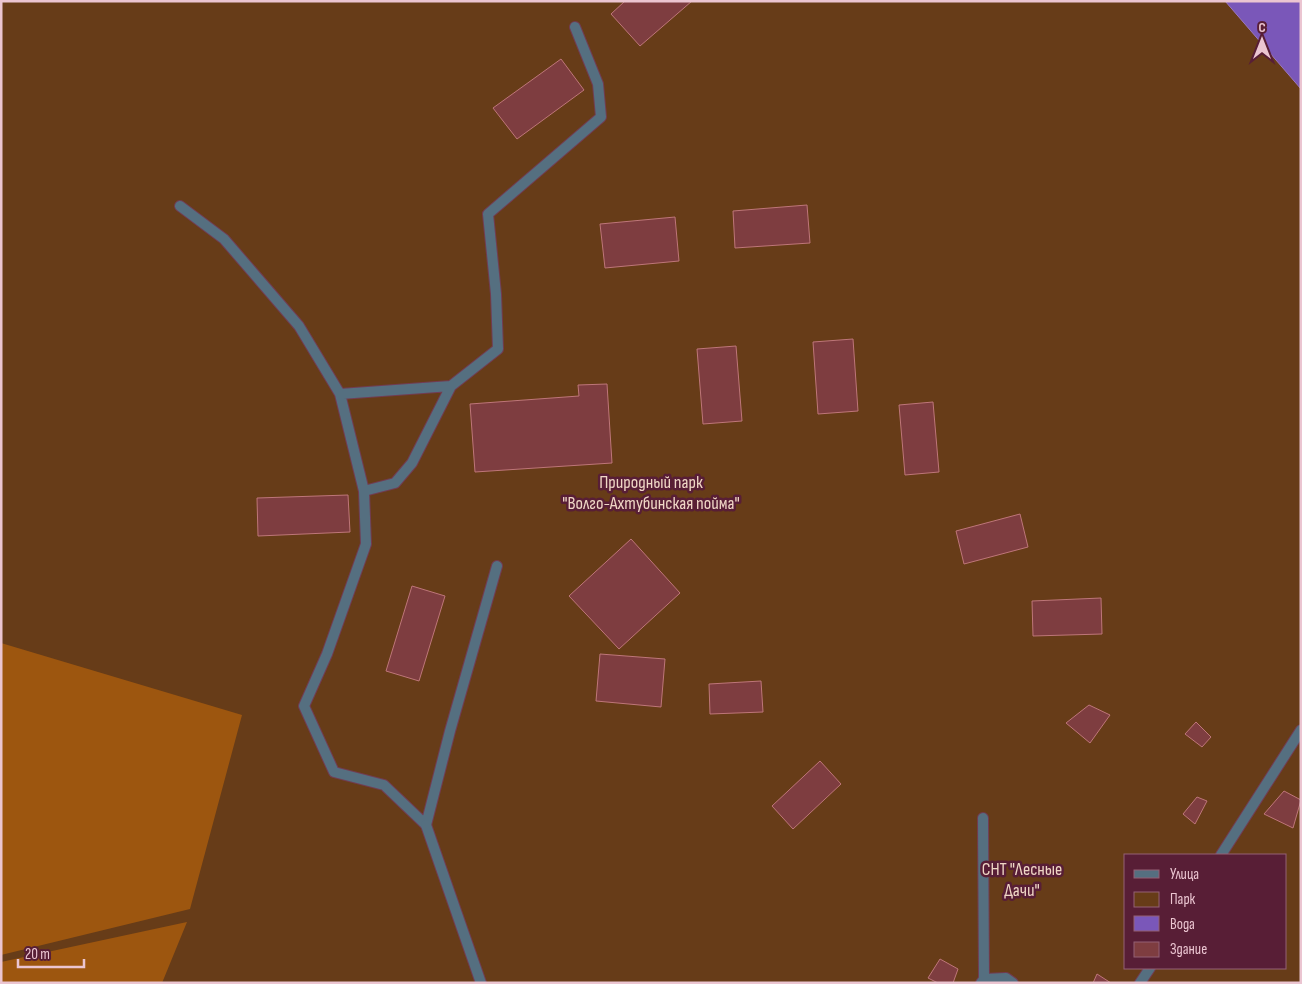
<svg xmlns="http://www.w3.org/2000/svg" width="1302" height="984" viewBox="0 0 1302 984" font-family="'Sofia Sans Condensed',sans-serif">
<rect width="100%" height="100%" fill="#581e36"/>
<path fill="#673c18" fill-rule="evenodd" d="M1,1h1300v982h-1300zM1126,855h160v113h-160z"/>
<path fill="#9d560f" d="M1,643l241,72 -52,194 -189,46z
M187,922l-25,61h-161v-21z"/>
<path fill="#7a57b9" stroke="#9c78c0" d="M1225,1h76v88z"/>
<path fill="#7e3d40" stroke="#be7679" d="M625,1h67l-52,45 -29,-32z
M561,59l23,31 -67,49 -24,-31z
M807,205l3,38 -75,5 -2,-37z
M675,217l4,44 -74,7 -5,-44z
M853,339l5,72 -40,3 -5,-72z
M736,346l6,75 -39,3 -6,-75z
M607,384l5,79 -137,9 -5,-68 109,-8 -1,-11z
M933,402l6,70 -34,3 -6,-70z
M348,495l2,37 -92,4 -1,-38z
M1020,514l8,33 -64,17 -8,-33z
M631,539l49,54 -61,56 -50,-53z
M412,586l33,10 -26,85 -33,-10z
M1101,598l1,36 -69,2 -1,-35z
M600,654l65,5 -4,48 -65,-6z
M761,681l2,31 -53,2 -1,-30z
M1089,705l21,10 -20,28 -24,-20z
M1196,722l15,15 -9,10 -17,-13z
M820,761l21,23 -48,45 -21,-23z
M1284,791l17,9 -8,28 -29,-14z
M1197,797l10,4 -12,23 -12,-10z
M940,959l18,10 -5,14h-15l-10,-5z
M1097,974l14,9h-18z"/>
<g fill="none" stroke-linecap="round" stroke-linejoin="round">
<g stroke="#723c52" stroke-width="12">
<path id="service" d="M180,206l44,33 75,87 41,68 24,97 2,53 -39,110 -23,52 30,66 50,13 42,40 24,-94 47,-165
M340,394l111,-8
M364,491l31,-8 17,-20 39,-77 47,-37 -2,-55 -8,-80 113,-97 -3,-33 -23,-57"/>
</g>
<g stroke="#723c52" stroke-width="12">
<path id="minor" d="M983,818l1,161
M426,825l55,158
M1221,855l80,-125
M981,983l3,-4 22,-1 7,5
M1140,983l10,-15"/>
</g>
<use href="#service" stroke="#556f80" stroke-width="10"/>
<use href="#minor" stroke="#556f80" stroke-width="10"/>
</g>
<g text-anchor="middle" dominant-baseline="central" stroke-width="5" stroke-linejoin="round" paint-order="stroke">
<g font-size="18" fill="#efd6c5" stroke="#581e36">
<text x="651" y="482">Природный парк<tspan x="651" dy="21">"Волго-Ахтубинская пойма"</tspan></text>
<text x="1022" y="869">СНТ "Лесные<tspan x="1022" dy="21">Дачи"</tspan></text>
</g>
</g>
<rect width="1302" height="984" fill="none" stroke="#ebc5d1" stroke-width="5"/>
<rect x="1124" y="854" width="162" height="115" fill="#581e36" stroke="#936174"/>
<rect x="1134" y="870" width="25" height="8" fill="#556f80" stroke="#936174"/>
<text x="1170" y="879" font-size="15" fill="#ebc5d1">Улица</text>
<rect x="1134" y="892" width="25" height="15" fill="#673c18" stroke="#936174"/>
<text x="1170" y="904" font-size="15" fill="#ebc5d1">Парк</text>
<rect x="1134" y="916" width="25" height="15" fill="#7a57b9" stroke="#936174"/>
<text x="1170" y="929" font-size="15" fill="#ebc5d1">Вода</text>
<rect x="1134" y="942" width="25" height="15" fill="#7e3d40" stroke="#936174"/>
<text x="1170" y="954" font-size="15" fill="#ebc5d1">Здание</text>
<g transform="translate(1262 40)" stroke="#581e36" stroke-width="4" paint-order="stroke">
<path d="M0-4L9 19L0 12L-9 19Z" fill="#ebc5d1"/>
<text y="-8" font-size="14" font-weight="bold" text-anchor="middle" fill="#ebc5d1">С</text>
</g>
<path d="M18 959v8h66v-8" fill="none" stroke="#ebc5d1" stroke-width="2.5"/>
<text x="25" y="959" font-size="15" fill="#ebc5d1" stroke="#581e36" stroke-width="4" paint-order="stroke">20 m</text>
</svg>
